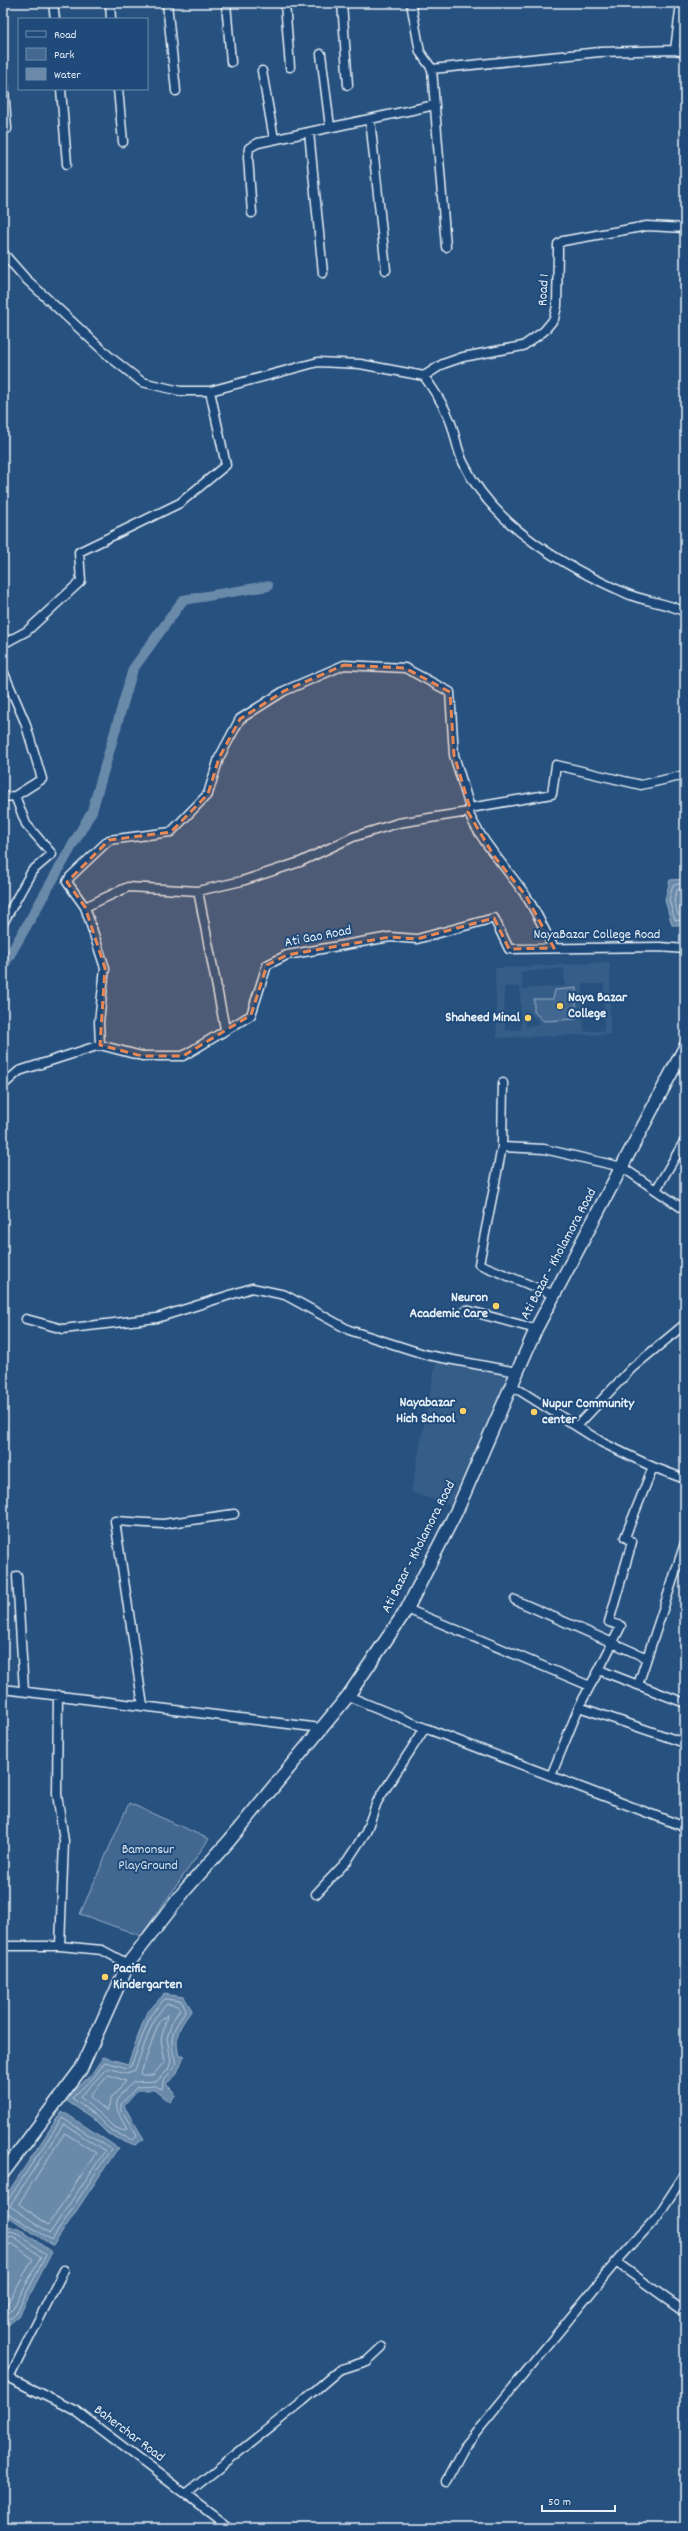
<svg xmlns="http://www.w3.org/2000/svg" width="688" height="2531" viewBox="0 0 688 2531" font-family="Dekko,sans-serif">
<rect width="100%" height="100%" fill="#27517f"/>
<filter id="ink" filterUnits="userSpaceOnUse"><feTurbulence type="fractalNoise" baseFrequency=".025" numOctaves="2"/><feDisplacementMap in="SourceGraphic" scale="8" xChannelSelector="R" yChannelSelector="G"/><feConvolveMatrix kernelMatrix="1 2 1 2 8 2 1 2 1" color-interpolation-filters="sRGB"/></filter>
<g filter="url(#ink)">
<path fill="#355d88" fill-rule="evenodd" d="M610,962v72l-113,4 -2,-70zM564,968l1,18 -42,3 -2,-17zM583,984h21v47h-20zM504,987h16l1,43h-16zM523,1010l8,3 10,12 -15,1z
M437,1357l80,15 -59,136 -47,-16z"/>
<path fill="#436891" stroke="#96acc4" d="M576,988v31l-32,2 -10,-9v-13h19l2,-9z
M129,1803l80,36 -68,97 -61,-22z"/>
<path fill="#6b8aaa" stroke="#9db3c9" d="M685,879v46h-13l-7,-25 5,-20z
M164,1994l20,3 8,13c-13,18 -18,24 -13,46h5l-8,19 -10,9 10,10 -6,8 -15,-12h-17l-14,16 20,33 -9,6 -26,-10 -17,-17 -28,-19 27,-24 12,-18 25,7 18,-50z
M62,2111l56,37 -65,98 -50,-33v-13z
M10,2226l11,4 29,21 1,3 -32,62 -13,11 -3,-1v-93z"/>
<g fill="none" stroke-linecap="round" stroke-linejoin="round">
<path stroke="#b6c8d9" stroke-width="1" d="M685,883l-12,2 -4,15 6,20 10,1
M685,888l-8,2 -3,10 4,15 7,1
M165,1999l16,2 5,8c-4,10 -14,19 -14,31 -1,24 13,18 -9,41l-1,8 -7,-3 -18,1 -16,17v5l16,27 -4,4 -22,-9 -16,-16 -23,-17 22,-21 11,-15 22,6 4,-2 19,-50z
M167,2004l11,2 2,3 -8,13 -5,16 4,23 -3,9 -11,11 -23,1c-24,19 -20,24 -7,47l-3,2 -10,-4 -34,-30 27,-29 20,5 8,-3 19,-51z
M167,2015l-6,25 4,21 -12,14h-11l-1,-2 18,-51z
M109,2075l17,6 -14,16 -5,14 -17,-14z
M64,2124l41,27 -55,82 -40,-27z
M65,2133l31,20 -48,72 -29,-21z
M3,2202l5,-2 54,-82 49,31 -59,91 -49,-30
M3,2234l8,-3 8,3 27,21 -30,59 -8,7 -5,1
M3,2239l9,-3 4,2 25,19 -29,53 -9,7
M3,2245l10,-1 20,15 -30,52"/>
<path stroke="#6b8aaa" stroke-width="10" d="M3,967l89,-156 41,-142 50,-69 85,-14"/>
<g stroke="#e8f1f8" stroke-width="11">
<path id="street" d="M53,3l2,16
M110,3l1,16
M167,3l9,88
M226,3l5,59
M285,3l5,64
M342,3l6,82
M411,3l9,49 12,17 14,178
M681,3l-6,47 10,2
M321,54l9,73
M432,69l168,-17 75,-2
M262,71l12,68
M3,74l4,55
M61,89l6,75
M118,89l5,53
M370,119l16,151
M309,132l14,141
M252,213l-4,-56 1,-9 9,-5 177,-38
M3,253l22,25 85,79 32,25 38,9h30l108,-29 42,2 64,12c11,16 22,32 28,50 4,13 6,27 12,38 31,64 103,104 166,131 18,7 38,8 55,17
M424,376l19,-12 20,-7 60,-11 21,-15 10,-12 3,-13 1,-56v-6l5,-3 84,-15 38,2
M3,644l24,-13 54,-50 -2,-29 101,-49 46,-38 -16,-74
M3,671l22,51 17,57 -27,17
M3,797l12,-1 11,28 26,30 -20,17 -29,52
M470,808l82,-14 4,-29 85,20 44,-10
M85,907l43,-20 70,4
M225,1029l-27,-138 44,-10 58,-19 53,-25 45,-14 70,-11
M100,1045l-1,-23 6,-54 -20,-61 -18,-25 3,-5 39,-37 62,-8 37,-38 11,-36 21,-39 44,-28 60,-26 61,3 45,24 4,63 16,53 -2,4c14,31 37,54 56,81 12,17 20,37 30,55
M503,1083l-1,64 -23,117 75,31
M3,1085l16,-14 81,-26 42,11h41l68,-41 16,-50 20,-10 103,-18 27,2 77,-21 15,31 151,-2 25,2
M502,1147l42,2 78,18 63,43
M656,1190l29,-50
M466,1310l70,19
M26,1319l37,10 94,-11 95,-30 33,7 64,35 78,25 90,17
M511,1385l92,58 50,24 32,12
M577,1426l55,-58 53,-44
M685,1543l-47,142 47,18
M17,1576l7,115
M515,1600l132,58
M407,1609l183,77 9,-16 39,15
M599,1670l22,-44 -12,-4 23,-80 -7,-5 28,-70
M590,1686l-11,21 106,36
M3,1689l318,39
M58,1695l-1,99 7,47 -4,105
M348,1696l77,32 260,99
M143,1706l-28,-185 48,3 71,-10
M551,1776l28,-69
M316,1894l31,-33 19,-29 11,-30 48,-74
M3,1946h57l42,4 26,14
M616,2262l69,50
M3,2378h6l67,33 154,117
M9,2378l55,-108
M446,2481l19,-35 151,-184 41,-45 28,-43
M186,2494l117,-93 36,-31 28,-9 15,-14"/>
</g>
<g stroke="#e8f1f8" stroke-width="15">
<path id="secondary" d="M3,2173l78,-104 47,-105 58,-75 43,-48 119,-145 59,-87 51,-101 78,-179 149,-282"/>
</g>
<use href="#street" stroke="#1f4a7a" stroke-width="8"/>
<use href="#secondary" stroke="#1f4a7a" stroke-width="12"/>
</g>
</g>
<path fill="#e88753" fill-opacity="0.2" stroke="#e88753" stroke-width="3" stroke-dasharray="8 5" stroke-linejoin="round" d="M344,665l61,3 45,24 4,63 16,53 -2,4 26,44 32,40 28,52 -45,1 -15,-31 -77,21 -27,-2 -103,18 -20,10 -16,50 -68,41h-41l-42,-11 5,-77 -20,-61 -18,-25 42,-42 62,-8 37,-38 11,-36 21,-39 44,-28z"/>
<g fill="#ffd166" stroke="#1f4a7a" stroke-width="1.5">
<circle cx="560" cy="1006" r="4"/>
<circle cx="528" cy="1018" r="4"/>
<circle cx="496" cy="1306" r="4"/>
<circle cx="463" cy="1411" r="4"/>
<circle cx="534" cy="1412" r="4"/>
<circle cx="105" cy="1977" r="4"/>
</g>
<g text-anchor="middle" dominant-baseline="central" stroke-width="4" stroke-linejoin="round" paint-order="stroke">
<g font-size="14" fill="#e8f1f8" stroke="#1f4a7a">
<text transform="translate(544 290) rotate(-87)">Road 1</text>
<text x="597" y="935">NayaBazar College Road</text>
<text transform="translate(318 937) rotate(-11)">Ati Gao Road</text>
<text transform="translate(559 1254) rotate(-62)">Ati Bazar - Kholamora Road</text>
<text transform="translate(419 1547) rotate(-63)">Ati Bazar - Kholamora Road</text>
<text transform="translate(129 2434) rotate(37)">Baherchar Road</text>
</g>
<g font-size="14" font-weight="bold" fill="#e8f1f8" stroke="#1f4a7a" text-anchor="start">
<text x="568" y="998">Naya Bazar<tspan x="568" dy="16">College</tspan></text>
<text x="520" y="1018" text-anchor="end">Shaheed Minal</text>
<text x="488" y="1298" text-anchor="end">Neuron<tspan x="488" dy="16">Academic Care</tspan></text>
<text x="455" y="1403" text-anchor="end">Nayabazar<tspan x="455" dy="16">Hich School</tspan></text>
<text x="542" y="1404">Nupur Community<tspan x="542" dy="16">center</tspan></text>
<text x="113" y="1969">Pacific<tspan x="113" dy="16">Kindergarten</tspan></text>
</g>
<g font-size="14" fill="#d8e3ee" stroke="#1f4a7a">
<text x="148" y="1850">Bamonsur<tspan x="148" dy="16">PlayGround</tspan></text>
</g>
</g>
<rect width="688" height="2531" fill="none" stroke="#1f4a7a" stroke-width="16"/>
<rect x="8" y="8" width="672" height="2515" fill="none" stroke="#e8f1f8" stroke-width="1.5" filter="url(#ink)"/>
<rect x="18" y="18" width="130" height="72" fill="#1f4a7a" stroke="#6f8dac"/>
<rect x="26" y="31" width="20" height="6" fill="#1f4a7a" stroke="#6f8dac"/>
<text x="54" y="38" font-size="12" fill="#e8f1f8">Road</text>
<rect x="26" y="48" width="20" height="12" fill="#436891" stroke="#6f8dac"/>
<text x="54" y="58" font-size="12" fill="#e8f1f8">Park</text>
<rect x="26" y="68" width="20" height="12" fill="#6b8aaa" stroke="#6f8dac"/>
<text x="54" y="78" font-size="12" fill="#e8f1f8">Water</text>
<path d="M542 2505v6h73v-6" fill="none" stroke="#e8f1f8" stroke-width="2"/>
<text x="548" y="2505" font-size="12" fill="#e8f1f8" stroke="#1f4a7a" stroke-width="3" paint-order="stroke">50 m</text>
</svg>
